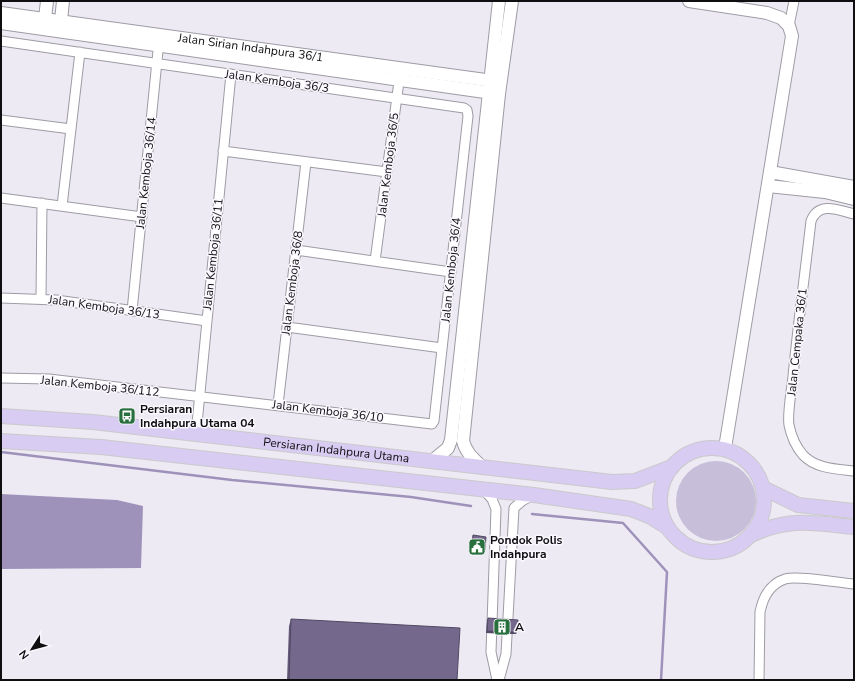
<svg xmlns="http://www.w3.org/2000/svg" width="855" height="681" viewBox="0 0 855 681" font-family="'Nunito Sans',sans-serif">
<rect width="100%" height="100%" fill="#edeaf4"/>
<path fill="#c7bfd9" d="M676 501a40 40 0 1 1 80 0a40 40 0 1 1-80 0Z"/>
<path fill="#9f92ba" d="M1,494l116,6 26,6 -2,62 -140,1z"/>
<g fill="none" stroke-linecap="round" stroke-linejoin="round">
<path stroke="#9f92ba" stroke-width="2.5" d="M1,452l231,28 179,17 60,9
M532,514l91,9 44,49 -6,108"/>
<g stroke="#9e9ba4" stroke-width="11">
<path id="street" d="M789,26l5,-25
M1,41l463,67 3,2 1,6 -34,305 -2,3 -383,-45 -48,-1
M1,120l70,9
M223,151l164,21
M1,198l141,19
M62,206l18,-154
M854,214c-16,-4 -35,-13 -43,7 -6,52 -13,103 -18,155 -1,12 -6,38 -4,49 2,10 7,22 14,30 13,14 34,14 51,16
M296,250l155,22
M375,261l25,-187
M1,298l55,2 151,21
M41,299l1,-96
M132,311l27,-270
M287,327l155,21
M278,405l28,-243
M196,434l35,-360
M483,489l9,10 4,10 -5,143 6,28
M499,680l7,-26 8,-146 8,-7 11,-6
M759,680l1,-68c3,-15 10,-28 25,-33 12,-4 55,4 69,5"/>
</g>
<g stroke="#9e9ba4" stroke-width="14">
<g id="secondary">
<path d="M689,1l78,12 14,5 8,8 3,10 -67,412"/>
<path id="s1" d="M1,13l499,69"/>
<path d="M1,23l498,71"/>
<path d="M44,27l3,-26"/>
<path d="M60,30l3,-29"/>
<path d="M770,172l84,15"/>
<path d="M768,186l57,6 29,7"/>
<path d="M431,462l17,-14 3,-8 48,-439"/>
<path d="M483,468c-9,-9 -17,-15 -20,-27l36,-347 13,-93"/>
</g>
</g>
<g stroke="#cacacb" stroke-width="16">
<g id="primary">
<path id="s2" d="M1,416l92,6 519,60 23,-1 34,-13"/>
<path d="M1,441l100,6 433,48 97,14 18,7 18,11"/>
<circle cx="712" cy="500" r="52"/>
<path d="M763,488l35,17 56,6"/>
<path d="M751,535c38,-18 63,-12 103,-8"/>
</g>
</g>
<use href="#street" stroke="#fff" stroke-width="9"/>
<use href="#secondary" stroke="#fff" stroke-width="12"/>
<use href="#primary" stroke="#d9ccf2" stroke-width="14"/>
</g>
<path fill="#645979" d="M473,535l12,15 -2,4 -12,-1 1,-13z
M488,618l28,16 -30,-1 1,-13z
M291,619l166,61h-170l2,-54z"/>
<path fill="#514963" d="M472,549l13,1 -2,4 -12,-1z
M487,631l30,1 -1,2 -30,-1z"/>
<path fill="#74688d" stroke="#514963" d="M473,535l13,2 -1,13 -13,-1z
M488,618l30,2 -1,12 -30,-1z
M291,619l169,9 -3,52h-168z"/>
<defs>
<g id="bus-square" transform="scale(0.9)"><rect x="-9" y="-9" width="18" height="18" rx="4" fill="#276f3c" stroke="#faf8fe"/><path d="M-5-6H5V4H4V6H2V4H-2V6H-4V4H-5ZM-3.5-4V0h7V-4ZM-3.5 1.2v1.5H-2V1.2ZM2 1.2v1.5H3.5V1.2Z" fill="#fff"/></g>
<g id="civic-square" transform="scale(0.9)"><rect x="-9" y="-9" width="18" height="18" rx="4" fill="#276f3c" stroke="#faf8fe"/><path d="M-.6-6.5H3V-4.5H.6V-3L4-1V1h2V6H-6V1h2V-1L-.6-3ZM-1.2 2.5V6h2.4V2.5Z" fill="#fff"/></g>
<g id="building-square" transform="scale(0.9)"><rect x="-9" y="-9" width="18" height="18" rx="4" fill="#276f3c" stroke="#faf8fe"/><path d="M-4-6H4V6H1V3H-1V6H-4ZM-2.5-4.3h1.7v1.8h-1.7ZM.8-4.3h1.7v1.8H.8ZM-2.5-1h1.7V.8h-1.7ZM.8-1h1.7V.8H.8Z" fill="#fff"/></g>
</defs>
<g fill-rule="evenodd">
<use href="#bus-square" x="127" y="416"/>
<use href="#civic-square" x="477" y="547"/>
<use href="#building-square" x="502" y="627"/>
</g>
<g text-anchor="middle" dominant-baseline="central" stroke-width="3" stroke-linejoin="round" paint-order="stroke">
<g font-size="12" fill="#0f0e11" stroke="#faf8fe">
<text stroke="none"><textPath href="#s1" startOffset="252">Jalan Sirian Indahpura 36/1</textPath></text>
<text transform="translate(277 81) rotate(8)">Jalan Kemboja 36/3</text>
<text transform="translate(388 165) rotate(-83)">Jalan Kemboja 36/5</text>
<text transform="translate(146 173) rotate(-84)">Jalan Kemboja 36/14</text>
<text transform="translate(213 254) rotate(-84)">Jalan Kemboja 36/11</text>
<text transform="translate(451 270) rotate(-84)">Jalan Kemboja 36/4</text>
<text transform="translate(292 283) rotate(-83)">Jalan Kemboja 36/8</text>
<text transform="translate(104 307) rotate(8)">Jalan Kemboja 36/13</text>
<text transform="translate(797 342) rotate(-84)">Jalan Cempaka 36/1</text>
<text transform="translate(100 386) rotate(6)">Jalan Kemboja 36/112</text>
<text transform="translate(328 411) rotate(7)">Jalan Kemboja 36/10</text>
<text stroke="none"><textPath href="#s2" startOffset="337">Persiaran Indahpura Utama</textPath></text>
</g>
<g font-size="12" font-weight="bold" fill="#0f0e11" stroke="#faf8fe" text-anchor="start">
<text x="140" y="409">Persiaran<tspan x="140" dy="14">Indahpura Utama 04</tspan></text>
<text x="490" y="540">Pondok Polis<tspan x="490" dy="14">Indahpura</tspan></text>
<text x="515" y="627">A</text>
</g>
</g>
<rect width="855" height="681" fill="none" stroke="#0f0e11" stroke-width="4"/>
<g transform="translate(32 649) rotate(234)" stroke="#faf8fe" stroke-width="3" paint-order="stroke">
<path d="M0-3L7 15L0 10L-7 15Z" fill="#0f0e11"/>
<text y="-6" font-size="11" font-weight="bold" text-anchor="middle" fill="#0f0e11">N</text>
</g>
</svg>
